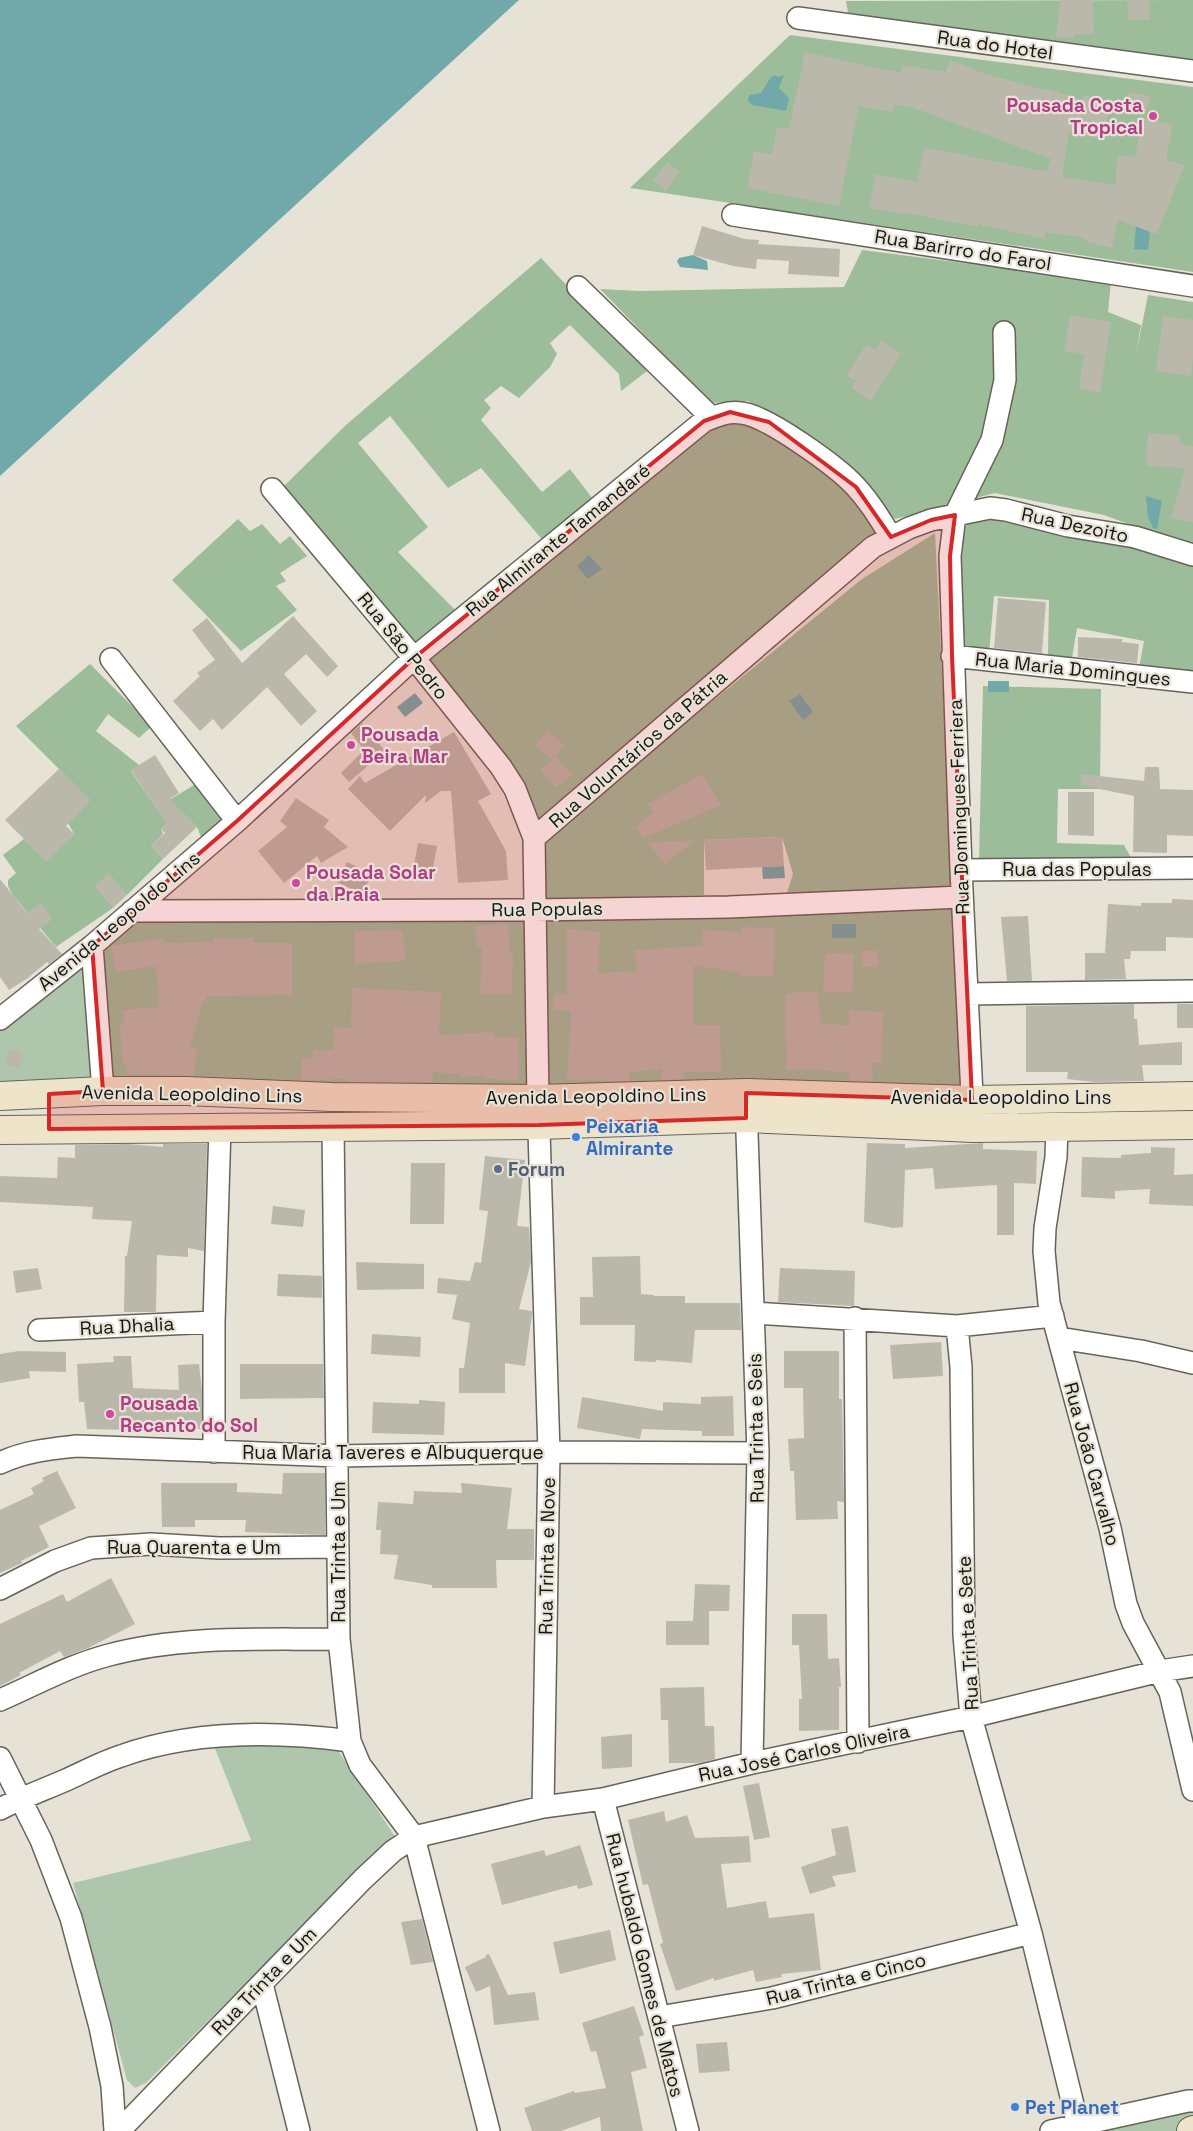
<svg xmlns="http://www.w3.org/2000/svg" width="1193" height="2131" viewBox="0 0 1193 2131" font-family="'Space Grotesk',sans-serif">
<rect width="100%" height="100%" fill="#e6e3d6"/>
<path fill="#aec7ac" d="M84,965l8,127 -92,1v-63z
M214,1746h106l17,3 57,86 -248,248 -11,5 -8,-8 -54,-197 178,-43z
M1193,2106v15l-14,10h-101z"/>
<path fill="#9cbc9a" d="M1193,0v65l-344,-47 -3,-17z
M790,35l403,52v185l-563,-84z
M862,250l249,32 -3,30 33,13 -5,29 12,-59 45,7v246l-89,-33 -109,-22 -100,26 -69,-73 -78,-45 -37,2 -111,-114 39,2 205,-4z
M541,258l106,113 -26,20 -2,-17 -49,-49 -20,18 7,11 -7,13 -31,31 -18,-12 -17,14 7,8 -10,12 61,72 28,-23 29,38 -53,37 -65,-76 -33,20 -58,-72 -32,27 70,84 -30,25 58,59 -41,32 -132,-156 63,-62z
M729,419l41,10 79,61 32,44 -346,295 -113,-169 284,-236z
M990,517l65,12 138,33v113l-54,-7 5,-27 -67,-13 -5,30 -24,-3 1,-55 -55,-4 -5,58 -31,-3 1,-130z
M238,519l12,12 12,-7 18,20 10,-8 17,20 -27,17 6,8 -10,5 21,24 -56,41 -69,-71z
M935,533l18,355 -167,8 7,-22 -11,-37 -78,3v55l-158,4 -4,-59 320,-261z
M90,664l62,62 -13,12 -31,-24 -12,17 43,34 -8,6 25,37 43,-26 31,37 -29,18 -4,-10 -17,-17 -19,19 2,5 -12,12 12,13 -36,36 -18,-21 4,34 -57,39 -44,-53 -4,-8v-6l8,-7 -13,-18 21,-16 23,22 27,-27 -6,-11 22,-23 -74,-74z
M983,686l118,3 -1,100h-42l-1,54 67,2 11,20 -156,-4z
M953,906l10,183 -415,-2 -7,-167z
M134,916h392l4,175 -421,-5 -10,-137z"/>
<path fill="#71a9ab" d="M0,0h519l-519,476z
M775,75l3,2 6,-2 -5,13 10,10 -3,13 -34,-6 -4,-4 1,-6 12,-2 10,-16z
M1136,226l14,6 -2,18 -14,-1z
M693,255l14,6 1,9 -28,-3 -3,-6 2,-3z
M1146,496l16,5 -5,28 -4,-1 -5,-11z
M589,555l13,14 -14,10 -11,-13z
M988,681h21v11h-21z
M415,693l8,10 -18,14 -8,-10z
M800,694l13,18 -10,8 -14,-19z
M784,866l1,12 -22,1 -1,-12z
M832,924h24v14h-24z"/>
<path fill="#bab7ab" d="M1060,0h33l1,34h-19l-1,4 -18,-1z
M1127,0h22v20h-21z
M805,52l96,21 1,-8 44,7 4,-12 36,14 59,16 1,-2 36,12 1,-5 28,6 -8,38 -34,-7 -7,45 53,8 3,-30 17,2 8,-39 30,6 -7,36 19,5 -28,69 -39,-14 -6,28 -27,-7v-3l-40,-6 -1,7 -65,-15 -1,3 -71,-14v2l-38,-7 6,-34 42,8 7,-35 123,25 4,-13 -137,-51 -20,-4 -1,8 -34,-6 -20,100 -92,-18 7,-37 18,3 5,-27 12,2z
M1129,92l21,4 -3,15 -21,-4z
M667,162l13,10 -14,19 -13,-11z
M702,226l43,13 14,1 -1,4 82,5 -1,28 -51,-3 1,-13 -32,-2 -1,10 -23,-3 -40,-11z
M1070,315l41,7 -11,71 -21,-4 5,-35 -20,-3z
M1163,316l30,4v39l-2,17 -35,-5z
M881,340l20,14 -30,47 -20,-13 5,-7 -10,-6 20,-30 9,5z
M1148,433l32,2v8l13,4v75l-22,-4 14,-50 -39,-2z
M998,598l48,4 -4,51 -48,-5z
M293,616l45,50 -11,11 -21,-23 -22,20 33,37 -16,15 -34,-39 -45,43 -9,-11 -13,12 -27,-30 27,-25 -3,-3 18,-13 -23,-30 15,-12 35,45z
M1078,637l44,2v3l17,2 -2,19 -59,-6z
M362,723l23,28 -36,31 -8,-9 23,-23 -13,-17z
M548,731l17,15 -13,14 -17,-15z
M454,732l37,62 -13,7 28,50 2,29 -50,3 -7,-92h-10l-16,12 1,-8 -36,36 -42,-42 12,-13 5,7z
M155,755l24,38 -9,6 27,28 -34,32 -12,-13 14,-13 -4,-4 5,-5 -35,-54z
M556,757l16,18 -16,13 -16,-18z
M1145,767h14l1,22 33,1v46l-26,-1v18l-34,-1 1,-56 -54,-11 2,-11 62,7z
M59,769l32,31 -25,26 8,8 -27,28 -42,-42z
M703,774l18,31 -77,33 -9,-11 19,-15 -7,-8z
M1068,792h26v44l-26,-1z
M296,798l33,22 -5,7 24,20 -27,16 -4,-7 -33,27 -26,-32 29,-24 -7,-6z
M782,837l2,29 -78,4 -2,-30z
M694,841l-29,23 -18,-22z
M418,843l19,3 -6,33 -19,-3z
M347,862l25,12 -10,20 -25,-12z
M109,873l18,22 -14,13 -19,-22z
M0,879l27,34 14,-10 12,16 -14,10 23,25 -13,10 -2,-2 -19,16 -19,12 -9,-13z
M1172,899l21,1v38l-27,-1v14h-35l-1,8h-6l2,20 -41,1v-27h20l3,-49 33,2v-3h31z
M1028,916l4,65h-25l-6,-64z
M508,924l2,29 3,1 -1,40h-32l2,-47h-5l-2,-21z
M742,927l33,1 -1,48h-33v-3l-47,-8v60h26l1,47h-37v7l-23,1 1,-11 -32,3v9l-63,-1 4,-69 -18,-1 1,-15h13v-66l33,3 -2,41 39,-2 -2,-21 67,-4 1,-16 39,2z
M403,930l2,31 -51,3v-33z
M164,938v5l50,-1v-4h39v5h39v52l-86,1v5h-3l-13,47 7,1 -3,27 -68,-2 1,-10h-5l-2,-41 4,-1 -1,-12 36,-3 -3,-41 -40,6 -5,-26z
M862,951h16v16h-16z
M825,953l29,1 -2,39 -29,-1z
M352,988l89,4 -2,43 55,-3v5h25v43l-34,-1v-4l-24,2v-3l-28,-2 -1,10h-84v-3l-47,1v-22h12v-7l20,-1 1,-23 17,1z
M817,991l4,32 28,3v-16l34,2 -1,50 -10,1 1,18h-24v-8l-29,-3h-34l-1,-77z
M1134,1004v15h3l2,26 43,-3v23h-40l2,16 -50,1 -27,-3 1,-7h-42v-66z
M1177,1004h16v24h-16z
M8,1049l14,3 -3,16 -14,-3z
M867,1143l38,1v4l78,-5v6l54,2 -1,33 -22,-1v52h-17v-50l-62,4 -2,-21 -28,2 -2,57 -10,1 -29,-6z
M128,1144l35,3v-3h44l-3,107 -16,-3v9l-31,-2 -1,57h-32l1,-56h2l5,-35 -40,-2 1,-12 -93,-5v-26l57,2 1,-21 17,1v-13z
M1151,1147l24,1 -1,27 19,-1v32l-44,-2 1,-15 -35,2v8l-34,-2 1,-40 39,1v-3l30,-2z
M485,1156l40,4 -8,66 12,1 2,35 -12,47 13,2v3l-7,52 -20,-3v30h-46v-25h5l6,-45 -18,-4 5,-24 -20,-2 1,-15 32,3 5,-19 6,1 7,-52 -9,-1z
M411,1163h34l-1,61h-34z
M273,1206l32,4 -2,17 -32,-3z
M640,1256l1,38 13,1v1h31v7h55l1,27h-46l-3,33 -36,-3v2l-22,-1 1,-36h-55v-28h13l-1,-40z
M356,1262l68,2v25l-67,1z
M38,1268l4,21 -26,4 -3,-22z
M780,1268l75,3 -1,35 -76,-4z
M278,1274l44,2v22l-45,-2z
M372,1334l49,3 -1,20 -49,-3z
M941,1342l2,34 -50,3 -3,-34z
M19,1351l47,1v20l-37,-1 1,7 -30,5v-29z
M784,1351h55v48h3l2,103 -7,-1 1,18 -42,1 -2,-49h-4l-2,-32 16,-1 -1,-50h-19z
M113,1356h18l2,32 46,2 -1,-25 21,-1 3,26v39l-72,-3v4l-43,-1 -3,-27h-5l-2,-38 37,-2z
M240,1364h83l1,34 -84,1z
M733,1396l1,40h-32v-5l-60,-2 -2,10 -63,-11 5,-31 81,14v-9l38,2v-7z
M419,1400l26,2 -1,33 -72,-2 1,-31 46,2z
M57,1471l19,37 -37,18 10,21 -28,14 1,2 -22,10v-63l34,-16 -3,-6 13,-7 -2,-3z
M283,1473h42v62l-80,-3 1,-12h-51v7h-33l-1,-44h76v9l45,2z
M461,1483l51,5 -5,41h27v31h-38l1,28h-65v-3l-38,-6 4,-24 -18,-1 1,-24h-5l2,-28 35,2 1,-13 48,2z
M111,1578l24,46 -47,24 -24,9 -4,-6 -41,22 2,2 -21,11v-62l63,-30 4,8z
M695,1584l35,1 -1,26h-20v34h-43v-24h27z
M792,1614h35l1,45 11,-1 2,29h-2v43l-40,1v-32h3l-3,-54h-7z
M704,1687l1,39h9l1,33 -16,4h-30l-1,-43h-7l-1,-32z
M632,1734v33l-30,2 -1,-32z
M759,1783l11,54 -16,3 -11,-54z
M664,1811l2,11 21,-7 8,23 54,-2 2,26 -30,2 6,44 39,-7 3,17 45,-5 7,57 -40,4 1,3 -26,5 -3,-12 -39,11v-3l-38,13 -16,-47 3,-1 -15,-59 -5,1 -15,-65z
M848,1826l8,46 -24,4 4,10 -26,8 -9,-27 35,-12 -5,-26z
M580,1845l13,40 -15,4 -1,-4 -75,20 -11,-41 53,-14 2,6z
M422,1919l11,43 -22,3 -10,-43z
M610,1930l6,30 -56,14 -7,-32z
M489,1954l19,41 27,-3 4,28 -45,5 -4,-39 -14,6 -11,-25 21,-10v-2z
M634,2006l10,29 -5,2 8,31 -16,4 12,59h-42l-1,-14 -39,14h-29l-8,-23 50,-17 1,2 31,-5 -10,-37 -5,1 -9,-29z
M727,2042l3,29 -31,2 -3,-29z"/>
<g fill="none" stroke-linecap="round" stroke-linejoin="round">
<g stroke="#666358" stroke-width="24">
<path id="street" d="M798,18l395,53
M733,215l460,71
M578,287l134,131
M272,489l142,169 87,109 14,22 19,49
M952,656l241,26
M111,659l126,162
M961,870l232,-2
M132,911l401,-1 196,-3 233,-10
M92,946l11,145
M967,994l226,-3
M0,1019l92,-73 145,-125 177,-163 290,-237c12,-5 24,-10 37,-8 25,2 97,54 115,74 14,15 25,33 35,50
M746,1104l12,349 -6,310
M973,1116l-12,-246 -11,-314 5,-41 37,-75 13,-60 -1,-48
M333,1127l6,512 11,102 10,24 54,72 75,294
M1057,1127l-1,30 -11,71 -1,23 5,52 61,225 16,76 7,19 37,69 23,98
M754,1313l203,13 96,-10
M855,1318l3,424
M957,1326l4,41 3,268 7,82 60,216 47,192
M39,1330l175,-8
M1059,1338l82,13 52,12
M214,1452v-130l6,-195
M0,1463c25,-12 50,-14 77,-17l261,10 211,-4 209,1
M0,1589l55,-28 36,-13 60,-4 68,4 119,-1
M0,1700c37,-16 70,-35 109,-45 74,-20 154,-15 230,-16
M0,1758l41,82 30,78 29,109 12,59 3,45
M603,1799l85,332
M543,1807l6,-355 -11,-353 -4,-261 339,-291 36,-19 22,-8 59,-12 16,2 62,16 67,11 58,18
M0,1809c21,-11 43,-19 66,-29 18,-8 36,-18 55,-24 73,-26 154,-25 229,-15
M262,1984l37,147
M659,2017l113,-19 259,-65
M119,2131l244,-252 30,-28 21,-14 129,-30 60,-8 149,-36 219,-46 189,-46 33,-5
M1051,2131l137,-30h5"/>
</g>
<g stroke="#666358" stroke-width="30">
<path id="secondary" d="M0,1096l103,-5h83l146,6 206,2 208,-6 226,7 221,-4
M0,1130l539,-5 207,-7 227,10 220,-3
M1191,2131l2,-1"/>
</g>
<use href="#street" stroke="#fff" stroke-width="21"/>
<use href="#secondary" stroke="#eee4ca" stroke-width="28"/>
</g>
<path fill="#d62828" fill-opacity="0.2" stroke="#d62828" stroke-width="4" stroke-linejoin="round" d="M730,412l39,10 87,65 35,50 40,-17 24,-5 -5,41 2,100 20,444 -226,-7v25l-207,7 -490,4v-35l54,-3 -11,-145 145,-125 177,-163 290,-237z"/>
<g fill="#d1479c" stroke="#e6e3d6" stroke-width="2">
<circle cx="1153" cy="116" r="5"/>
<circle cx="351" cy="745" r="5"/>
<circle cx="296" cy="883" r="5"/>
<circle cx="110" cy="1414" r="5"/>
</g>
<g fill="#3f7fe0" stroke="#e6e3d6" stroke-width="2">
<circle cx="576" cy="1137" r="5"/>
<circle cx="1015" cy="2107" r="5"/>
</g>
<circle fill="#5c6f8a" stroke="#e6e3d6" stroke-width="2" cx="498" cy="1169" r="5"/>
<g text-anchor="middle" dominant-baseline="central" stroke-width="4.5" stroke-linejoin="round" paint-order="stroke">
<g font-size="19" fill="#161510" stroke="#e6e3d6">
<text transform="translate(995 45) rotate(8)">Rua do Hotel</text>
<text transform="translate(963 250) rotate(9)">Rua Barirro do Farol</text>
<text transform="translate(1075 525) rotate(12)">Rua Dezoito</text>
<text transform="translate(558 540) rotate(-39)">Rua Almirante Tamandaré</text>
<text transform="translate(403 646) rotate(51)">Rua São Pedro</text>
<text transform="translate(1073 669) rotate(6)">Rua Maria Domingues</text>
<text transform="translate(638 749) rotate(-41)">Rua Voluntários da Pátria</text>
<text transform="translate(959 807) rotate(-92)">Rua Domingues Ferriera</text>
<text x="1077" y="869">Rua das Populas</text>
<text transform="translate(547 909) rotate(-1)">Rua Populas</text>
<text transform="translate(119 921) rotate(-40)">Avenida Leopoldo Lins</text>
<text transform="translate(192 1094) rotate(1)">Avenida Leopoldino Lins</text>
<text transform="translate(596 1096) rotate(-1)">Avenida Leopoldino Lins</text>
<text x="1001" y="1097">Avenida Leopoldino Lins</text>
<text transform="translate(127 1326) rotate(-3)">Rua Dhalia</text>
<text transform="translate(756 1428) rotate(-91)">Rua Trinta e Seis</text>
<text x="393" y="1452">Rua Maria Taveres e Albuquerque</text>
<text transform="translate(1092 1464) rotate(75)">Rua João Carvalho</text>
<text x="194" y="1547">Rua Quarenta e Um</text>
<text transform="translate(338 1552) rotate(-90)">Rua Trinta e Um</text>
<text transform="translate(547 1556) rotate(-89)">Rua Trinta e Nove</text>
<text transform="translate(968 1633) rotate(-93)">Rua Trinta e Sete</text>
<text transform="translate(804 1753) rotate(-12)">Rua José Carlos Oliveira</text>
<text transform="translate(645 1965) rotate(76)">Rua hubaldo Gomes de Matos</text>
<text transform="translate(846 1979) rotate(-14)">Rua Trinta e Cinco</text>
<text transform="translate(264 1981) rotate(-46)">Rua Trinta e Um</text>
</g>
<g font-size="19" font-weight="bold" fill="#b23c85" stroke="#e6e3d6" text-anchor="start">
<text x="1143" y="105" text-anchor="end">Pousada Costa<tspan x="1143" dy="22">Tropical</tspan></text>
<text x="361" y="734">Pousada<tspan x="361" dy="22">Beira Mar</tspan></text>
<text x="306" y="872">Pousada Solar<tspan x="306" dy="22">da Praia</tspan></text>
<text x="120" y="1403">Pousada<tspan x="120" dy="22">Recanto do Sol</tspan></text>
</g>
<g font-size="19" font-weight="bold" fill="#366cbe" stroke="#e6e3d6" text-anchor="start">
<text x="586" y="1126">Peixaria<tspan x="586" dy="22">Almirante</tspan></text>
<text x="1025" y="2107">Pet Planet</text>
</g>
<g font-size="19" font-weight="bold" fill="#4e5e75" stroke="#e6e3d6" text-anchor="start">
<text x="508" y="1169">Forum</text>
</g>
</g>
</svg>
